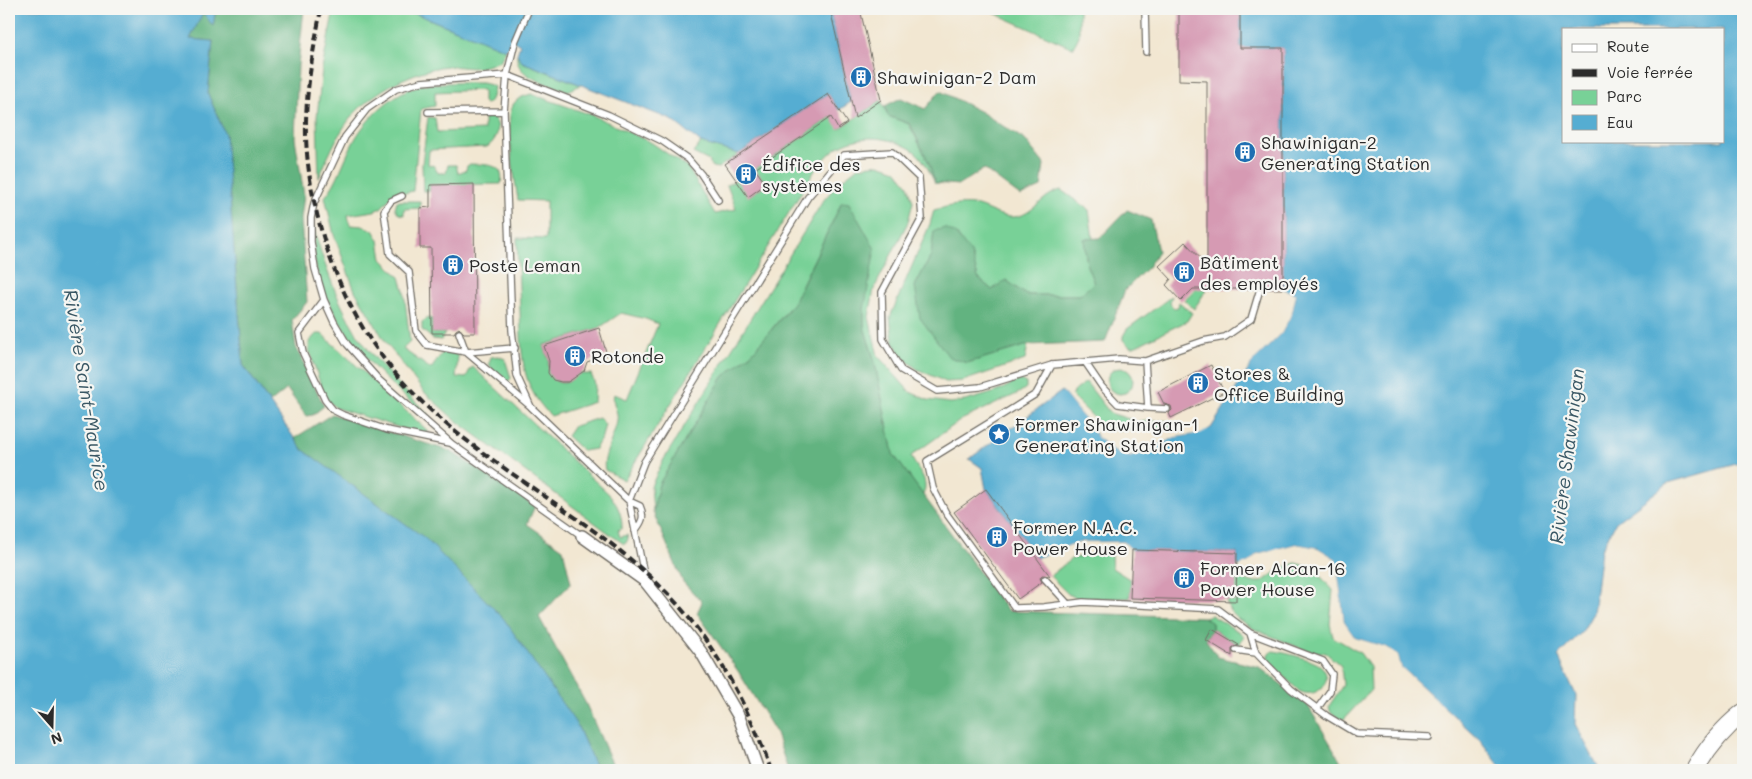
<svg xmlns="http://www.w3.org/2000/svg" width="1752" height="779" viewBox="0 0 1752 779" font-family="Mali,sans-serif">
<rect width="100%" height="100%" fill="#f6f6f2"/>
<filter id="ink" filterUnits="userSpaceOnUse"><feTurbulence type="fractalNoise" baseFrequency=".02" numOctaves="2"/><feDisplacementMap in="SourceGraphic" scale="10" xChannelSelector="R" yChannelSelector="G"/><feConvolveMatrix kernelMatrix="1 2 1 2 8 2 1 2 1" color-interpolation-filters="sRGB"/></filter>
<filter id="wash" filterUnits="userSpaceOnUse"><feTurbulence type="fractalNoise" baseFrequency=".0096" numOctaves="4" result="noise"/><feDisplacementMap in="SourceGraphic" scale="20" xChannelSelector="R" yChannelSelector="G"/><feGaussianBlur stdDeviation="1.12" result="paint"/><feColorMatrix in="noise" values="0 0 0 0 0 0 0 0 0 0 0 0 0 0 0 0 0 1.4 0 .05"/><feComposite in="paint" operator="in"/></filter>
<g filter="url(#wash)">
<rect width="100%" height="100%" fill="#f2e7d2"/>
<path fill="#78d197" stroke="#527e61" d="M334,9h70l102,41 -6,11c-6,2 -12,5 -18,6 -14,3 -29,-3 -42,0 -34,7 -70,26 -91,53 -13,17 -22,39 -30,58l-2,-61 5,-48z
M985,9h94v27l-6,12z
M517,54l5,8 59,23 -13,6c-19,-7 -54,-13 -51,-37z
M482,83l9,2 3,2 -2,10 -3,6 -4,1 -2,-2v-12l-48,2v14l-14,3 -8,82 -21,5 -11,12 -7,3 -26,4 2,10 13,1 10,4 6,10 3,19 18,18 4,14 6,51 -7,7 28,20 11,-16h14l2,4 -2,20 10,1 4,-9 3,-2 137,128c8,11 12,19 12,33l-4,2 2,7 7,-2 1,4 -2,4 -2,1 -10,-7 -160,-118 -30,-27 -38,-49 -31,-52 -21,-56 -9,-38c13,-15 18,-36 28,-54 13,-26 45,-56 75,-59 18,-2 36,-1 54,-1z
M531,94l61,21 60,28 36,25 27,46 21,-5 -9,-24 9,-5 13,16 17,-12 -11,-15 76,-52 8,12 42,-29 7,16 21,8 20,39 6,20c-6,-12 -12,-27 -24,-34 -22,-13 -49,-15 -71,-3 -8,4 -16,14 -23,21l-193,313 -19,-10c-4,-11 10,-35 12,-49 2,-10 -6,-18 -3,-27l13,5 31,-75 -12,-5 -25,-6 -22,15 -55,17 4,13h1c-5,25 20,34 27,14l7,2h8l4,10 -1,18 -43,14c-32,-31 -29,-63 -31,-104 -1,-25 -2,-49 -3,-74l29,1v-38l-28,-1c-3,-19 -13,-78 -6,-93 4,-9 10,-10 19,-13z
M428,117l7,1 2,14 47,-2v-12l9,-1c9,10 4,23 -6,30l-58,3 -1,14 6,2 4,7h8l2,-8h8l2,8 8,-3 1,-4 3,-2c14,1 36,-2 31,20l-71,1v6h-7l-1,-27z
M701,143l38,11 -21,14 -6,-1 -3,-6 -16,-8z
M879,164l17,6 12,15 5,17 -5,20 -34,67 -5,28 9,39 32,36 18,8 22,3 15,-2 31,-9 24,-12 6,3v5l-7,5 -58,27 -50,36c6,15 19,22 12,39l-30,-41 -19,-95 -10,-32v-18l-22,-107 -49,101 -41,50 -29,24 -64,107 -6,28 -2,-26 13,-27 159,-258 16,-19 19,-15z
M1061,190l28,20 4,29h-9l3,27 7,17 -14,12h-54l-20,-15 -14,10 -14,-12 -7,-25 -37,-22 -3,25 -16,30 52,77 61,-18 -3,15 -62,21 -17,1 -29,-13 -16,-13 -8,-15 -3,-24 40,-93 4,-14c12,-3 26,-7 39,-5 13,2 27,13 41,12 18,-1 29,-23 47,-27z
M397,201h23v7l-16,1v6l-5,-1 -4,-6z
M313,226c14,47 30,96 64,134 19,22 40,43 60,64 -49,-39 -102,-89 -120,-152 -4,-14 -3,-31 -4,-46z
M1203,262h4v27l-13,20 -10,-9 16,-15z
M1172,296c-2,5 -3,8 2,12l4,-1 1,-5 13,11 -5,8 -53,26h-4l-7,-7v-4l4,-7z
M428,318l4,1v14h13l-4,7 -8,-1 -11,-9v-8z
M316,334h6l107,98 -9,2 -84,-26 -11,-10 -16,-48v-8z
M498,356l7,3 6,19 -4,5 -16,-15 -2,-5 2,-6z
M1107 381a13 13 0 1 1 26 0a13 13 0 1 1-26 0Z
M1086,382l24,31 22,7v5h6l1,-4h28l8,6 -60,3 -16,-7 -27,-27 3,-6z
M599,418l6,6 -3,13 -7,12 -12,2 -16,-15 7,-10z
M1093,554l18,1 1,13 19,12 -1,18h-53l-9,-4 -18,-18 21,-17z
M1296,563l17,5 20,22 -3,34 3,13 27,16 10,14 1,23 -27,29h-5l-9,-8 -1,-5 14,-21 -2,-19 -15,-13 -21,-3 -51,-21 -16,-10 -8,-8 -4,-10 10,-26 15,7h11l19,-14z
M1211,615l30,18 3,3 -5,9 -27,-16v-6l-8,-6z
M1273,651c10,1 43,9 49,16 13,15 -6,33 -23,24l-31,-30v-7z"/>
<path fill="#62b380" stroke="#466f56" d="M216,9h88l-6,56 -3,73 9,57 -3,24 6,83 -15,18 4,27 28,59 -11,9 -7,1 -19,-27 -17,14 -27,-38 -18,-231 -17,-40 5,-53 -23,-2 13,-27 10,14z
M940,91l41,21 44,28 19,24 -3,23 -21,9 -36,-27 -25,16 -24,-2 -6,-20 -19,-39 -22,-8 -3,-10 16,-8 24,11z
M842,202l7,1 26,46 -11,60v18l10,32 19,95 115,157 196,6 8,6v6l-6,11 12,17 41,10 48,37 39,66h-558l-13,-39 -37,-60 -41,-58 5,-11 -19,-20 -30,-70 6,-28 64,-107 29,-24 41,-49z
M1127,210l24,10 7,31 -10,16 -23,23 -20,52 -77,3 -61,18 -18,-6 -29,-39 -5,-32 16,-30 3,-25 11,-3 11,6 15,19 7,25 14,12 14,-10 20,15h54l14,-12 -7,-17 -3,-27 16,-1z
M332,414l118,37 85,55 -8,18 36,25 8,34 -32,34 47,87 29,66h-18l-20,-45 -275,-276 -7,-11z"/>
<path fill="#55add2" stroke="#406c7e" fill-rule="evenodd" d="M9,9h207l-3,17 -10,-13 -13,26 23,2 -5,53 17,40 18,231 59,84 123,89 79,81 73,106 20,45h-588z
M404,9h426l21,93 -12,8 -11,-16 -89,60 -38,-11 -29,-23 -150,-58 -5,-8 3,-9 -8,-5 -6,10z
M1240,9h503v453l-75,21 -52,39 -15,28 -8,63 -11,19 -24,24 18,39 -1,29 25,46h-97l-23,-30 -79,-73 -3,-12 -10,-7 -33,-10 -11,-16 -8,-63 -18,-11 -22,-4 -39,10 -8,8 -12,5v-14l-105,-3 -8,-8h-46l-41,16 -51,-69 -4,-21 -13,-9 93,-68 29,36 7,11 17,14 11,2 3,3 23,-7 4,-4 20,-9 14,-2 21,-7 43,-68 27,-26 11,-21 4,-19 -13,-5v-241h-43zM1563,29h160v112h-160z"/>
<path fill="#f2e7d2" d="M1283,289l13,5 -4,19 -11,21 -27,26 -44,68 -8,5 -26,4 -20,9 -4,4 -9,4 -14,3 -3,-3 -6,1 -22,-17 -7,-11 -29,-36 6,3 25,31 7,12 21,15 5,-1 4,3 13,-2 12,-8 20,-9 26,-5 8,-4 43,-68 27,-25 10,-21 4,-17 -11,-4z
M1078,542h46l8,8v3l-9,-8h-45l-40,15 -1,-2z
M1296,544l22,4 18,11 8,63 11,16 33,10 10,7 3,12 49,46 -1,2 -50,-47 -3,-12 -9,-6 -34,-11 -12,-16 -8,-62 -16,-11 -21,-3 -38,10 -8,8 -13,4v-2l12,-5 8,-8z"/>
<g id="blocks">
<path fill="#d69ab3" d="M830,9h30l21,91 -26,18z
M1179,9h61v39h43v241h-18l-2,-4 -4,-1 -4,5h-62l-12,12 -15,-16 5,-6 -12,-13 26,-24 22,23v-184l-28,-1z
M828,94l19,29 -9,6 -7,-12 -76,52 11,15 -18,13 -23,-33z
M474,184l1,149h-11l-5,-5 -3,2 -2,3h-22l-1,-85h-11v-40l10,-1v-22z
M599,328l8,27 -20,7 -3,9 -16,11h-7l-8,-2 -5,-7 1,-12 -5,-15z
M1211,365l13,27 -53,26 -2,-5 3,-3 -1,-4 -7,-2 -6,-12z
M986,489l64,87 -8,-1 -2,3 2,4 -24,17 -64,-87z
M1132,550l105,3 -1,48 -106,-3z
M1212,629l27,16 -7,3v8l-26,-16z"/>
</g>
</g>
<g filter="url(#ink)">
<use href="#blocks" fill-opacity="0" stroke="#716d65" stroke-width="1"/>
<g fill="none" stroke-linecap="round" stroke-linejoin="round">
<g stroke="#716d65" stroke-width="8">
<path id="service" d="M529,9l-14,33 -8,33 -3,36 8,219 5,46 14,31 98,94 11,5c5,11 2,16 -5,25
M1145,9l1,43
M428,112l76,-1
M402,196l-11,5 -7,10 6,43 19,18 7,59 11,14 39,7 49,-4
M324,300l-25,33 4,20 22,47 8,10 10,5 44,15 63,13
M459,333l7,19 64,54
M1085,362l17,25 16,17 30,4 -3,-47
M1052,365l-16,29 -109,67 6,27 13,25 69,95 29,-1 39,-5 135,7 32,24 73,28 9,13 -2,17 -13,18
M1148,408l19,1
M582,536l-130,-92 -73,-64 -32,-36 -13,-22 -10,-22 -9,-31 -4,-27v-24l3,-15 31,-66 22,-28 29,-20 25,-7 86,-7 102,40 53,26 26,18 13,15 17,26
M645,579l-16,-78 15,-39 164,-265 36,-42 48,-3 27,26 3,40 -40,74 1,47 18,31 36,21 43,-4 72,-22 67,-6 26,2 58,-20 22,-4 26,-18 9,-30
M1045,579l23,25
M1250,633l6,20 35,36 36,27 30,18 72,3
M1236,650l20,3"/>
</g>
<g stroke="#716d65" stroke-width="14">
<path id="minor" d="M582,536l63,45 56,71 38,65 19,53"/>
</g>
<g stroke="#716d65" stroke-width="20">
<path id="primary" d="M1695,770c12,-22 29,-42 48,-57"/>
</g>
<use href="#service" stroke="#fff" stroke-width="5.5"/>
<use href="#minor" stroke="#fff" stroke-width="11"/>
<use href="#primary" stroke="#fff" stroke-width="18"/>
<path stroke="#2b2b2b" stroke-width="4" stroke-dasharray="8 4" stroke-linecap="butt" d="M321,9c-8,42 -16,84 -15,127 2,66 25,141 60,197 26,42 65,81 104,110 65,50 138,90 196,149 48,49 82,114 105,178"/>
</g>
</g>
<defs>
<g id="building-disc" transform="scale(1.125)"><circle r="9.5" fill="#1f6fb2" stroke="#f6f6f2"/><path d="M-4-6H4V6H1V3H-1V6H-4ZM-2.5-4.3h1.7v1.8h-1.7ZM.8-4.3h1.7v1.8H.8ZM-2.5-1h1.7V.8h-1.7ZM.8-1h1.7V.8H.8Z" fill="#fff"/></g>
<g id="sight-disc" transform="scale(1.125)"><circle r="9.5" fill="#1f6fb2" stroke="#f6f6f2"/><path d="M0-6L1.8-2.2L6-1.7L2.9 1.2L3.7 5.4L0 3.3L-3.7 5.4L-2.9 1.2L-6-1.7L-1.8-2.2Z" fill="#fff"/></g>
</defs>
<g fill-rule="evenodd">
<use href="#building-disc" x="861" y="77"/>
<use href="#building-disc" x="1245" y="152"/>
<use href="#building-disc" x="746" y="174"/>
<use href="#building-disc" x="453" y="265"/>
<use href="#building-disc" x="1184" y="272"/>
<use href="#building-disc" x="575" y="356"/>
<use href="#building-disc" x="1198" y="383"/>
<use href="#sight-disc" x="999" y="434"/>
<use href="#building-disc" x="997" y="537"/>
<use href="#building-disc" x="1184" y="578"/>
</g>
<g text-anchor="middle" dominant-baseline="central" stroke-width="4.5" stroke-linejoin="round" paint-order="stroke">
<g font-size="18" fill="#2b2b2b" stroke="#f6f6f2" text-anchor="start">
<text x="877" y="77">Shawinigan-2 Dam</text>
<text x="1261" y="142">Shawinigan-2<tspan x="1261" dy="21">Generating Station</tspan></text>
<text x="762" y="164">Édifice des<tspan x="762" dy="21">systèmes</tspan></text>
<text x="1200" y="262">Bâtiment<tspan x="1200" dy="21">des employés</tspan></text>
<text x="469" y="265">Poste Leman</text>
<text x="591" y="356">Rotonde</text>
<text x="1214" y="373">Stores &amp;<tspan x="1214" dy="21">Office Building</tspan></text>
<text x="1015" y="424">Former Shawinigan-1<tspan x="1015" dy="21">Generating Station</tspan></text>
<text x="1013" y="527">Former N.A.C.<tspan x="1013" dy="21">Power House</tspan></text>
<text x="1200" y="568">Former Alcan-16<tspan x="1200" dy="21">Power House</tspan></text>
</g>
<g font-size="19" font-style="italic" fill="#3a5865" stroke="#f6f6f2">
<text transform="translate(87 390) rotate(81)">Rivière Saint-Maurice</text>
<text transform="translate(1566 456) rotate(-83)">Rivière Shawinigan</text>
</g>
</g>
<rect width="1752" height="779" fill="none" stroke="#f6f6f2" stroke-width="30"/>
<rect x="1562" y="28" width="162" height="115" fill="#f6f6f2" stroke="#a5a5a2"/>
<rect x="1572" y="44" width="25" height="8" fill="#ffffff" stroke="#a5a5a2"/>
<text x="1607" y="52" font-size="15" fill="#2b2b2b">Route</text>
<rect x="1572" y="69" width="25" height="8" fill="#2b2b2b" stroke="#a5a5a2"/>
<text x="1607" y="78" font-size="15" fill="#2b2b2b">Voie ferrée</text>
<rect x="1572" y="90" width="25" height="15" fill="#78d197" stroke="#a5a5a2"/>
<text x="1607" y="102" font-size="15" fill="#2b2b2b">Parc</text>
<rect x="1572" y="115" width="25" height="15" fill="#55add2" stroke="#a5a5a2"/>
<text x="1607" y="128" font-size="15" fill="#2b2b2b">Eau</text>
<g transform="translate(52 726) rotate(160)" stroke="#f6f6f2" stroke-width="4" paint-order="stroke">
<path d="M0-4L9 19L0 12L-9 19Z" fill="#2b2b2b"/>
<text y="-8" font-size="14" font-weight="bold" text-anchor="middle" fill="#2b2b2b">N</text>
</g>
</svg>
